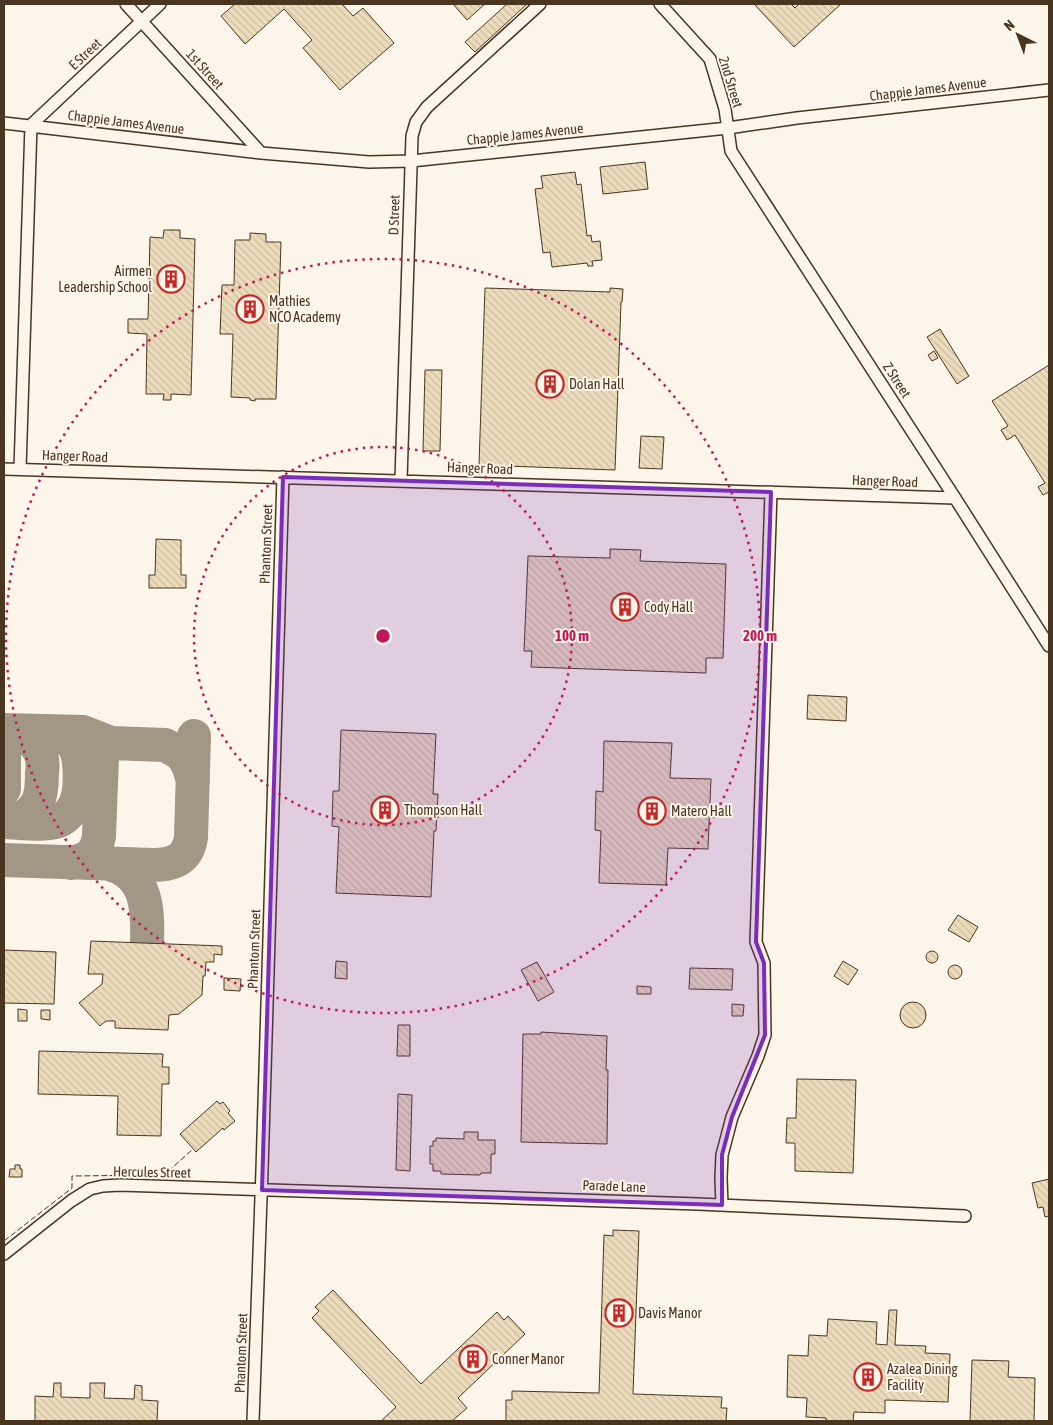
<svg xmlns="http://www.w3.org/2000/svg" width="1053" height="1425" viewBox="0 0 1053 1425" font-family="'Asap Condensed',sans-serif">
<defs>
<pattern id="building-back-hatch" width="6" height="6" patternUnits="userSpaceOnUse" patternTransform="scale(1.25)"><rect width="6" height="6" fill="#ecdcbc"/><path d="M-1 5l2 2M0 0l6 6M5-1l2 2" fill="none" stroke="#ccbda1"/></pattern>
</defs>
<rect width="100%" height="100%" fill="#fbf6e9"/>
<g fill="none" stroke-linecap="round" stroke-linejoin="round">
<path stroke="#a29684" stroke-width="34" d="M4,730l79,2 28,11 54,2 13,7 6,6 5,9 4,14
M4,755v34
M4,822c13,0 46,5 57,-2 7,-4 14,-13 16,-21 4,-12 4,-42 -3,-53 -5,-8 -13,-11 -22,-14
M14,822c25,-12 28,-23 28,-49 1,-8 1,-16 -3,-23 -5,-9 -15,-15 -24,-19
M4,860l149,5c21,0 35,-6 38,-28l3,-101
M71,863c17,-4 25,-8 28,-27l3,-79
M109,864c39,10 39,46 38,79"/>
</g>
<path fill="url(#building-back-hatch)" stroke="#4a3520" d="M235,4h107l11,12 10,-8 31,35 -54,47 -37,-42 9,-8 -28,-31 -39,35 -24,-28z
M453,4h32l-18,16z
M507,4h20l-52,48 -10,-10z
M754,4h37l4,4 4,-4h42l-47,43z
M645,162l3,27 -45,5 -3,-27z
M575,172l2,13 4,-1 6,52 4,-1 1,7 8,-1 2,19 -10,1 1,5h-5l-1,-3 -35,4 -2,-15 -7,1 -8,-64 8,-1 -2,-12z
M164,230h16v8l15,1 -4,156 -20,-1v6h-8l1,-6h-18l1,-60 -19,-1v-14h20l2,-82 13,1z
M250,233l16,1v8h15l-5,157h-21v2l-5,-1v-2l-19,-1 2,-63h-13l2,-49h12l1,-45h15z
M485,288l125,4v-4l13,1 -1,13h-1l-6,168 -136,-5z
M940,329l29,47 -12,8 -30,-47z
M934,351l4,7 -6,3 -4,-6z
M1049,365v127l-6,3 -5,-8 7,-4 -30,-48 -8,5 -6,-10 7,-4 -16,-25z
M425,370h17l-2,81h-17z
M641,436l23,1 -2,32 -23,-1z
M156,539l25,1v35h5v13h-37v-13h6z
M610,549l31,1 -1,11 86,3 -3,94h-17v15l-175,-6 1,-16h-8l4,-95 82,2z
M808,695l39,2 -1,24 -39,-2z
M341,730l95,4 -3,60h5l-2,37h-2l-3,66 -95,-4 3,-66 -7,-1 1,-35h6z
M604,741l68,2 -2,35 41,1 -3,70 -40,-1 -2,37 -67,-2 2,-52 -6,-1 1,-39 7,1z
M958,915l20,12 -9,15 -21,-12z
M91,941l131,5v9l-8,-1v8h-8l-1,14h-2l-1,19 -23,19 -10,1 -1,15 -53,-2v-7h-9l-6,5 -21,-23 23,-19 1,-10h-15z
M4,950l52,2 -2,52 -50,-1z
M926 957a6 6 0 1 1 12 0a6 6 0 1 1-12 0Z
M336,961l11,1v17l-12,-1z
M843,961l15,9 -10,15 -14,-9z
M537,962l17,30 -16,9 -17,-31z
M948 972a7 7 0 1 1 14 0a7 7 0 1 1-14 0Z
M690,968l43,1 -1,21 -43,-1z
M224,978l17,1 -1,12 -16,-1z
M637,986l14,1v7h-14z
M900 1015a13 13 0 1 1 26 0a13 13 0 1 1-26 0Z
M732,1004l12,1 -1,11h-11z
M18,1009l9,1v11h-9z
M41,1010h9v10l-9,-1z
M398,1025h12v31h-13z
M541,1032l66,4 -1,34h2l-1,74 -86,-2 2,-108h18z
M39,1051l124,3 -1,13h7v17h-7l-1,52 -44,-1 1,-39 -80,-2z
M797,1079l59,1 -3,93 -58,-2v-28h-9l1,-25h9z
M398,1094l14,1 -2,76 -14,-1z
M217,1101l3,3 3,-2 7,9 -2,2 7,8 -11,9 -1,-2 -27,24 -16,-18z
M464,1132h14v8h17v14h-4v19h-10l-1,2 -39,-1v-3h-8v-7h-3v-18h3v-5h3v-3l28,1z
M15,1165h5v4h2v8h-13l1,-8h5z
M1049,1179v37l-4,1 -2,-10 -5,1 -6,-25z
M613,1230l26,1 -6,163 89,3 -1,11h6l-1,13h-220v-21h6v-9l87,2 5,-158 9,1z
M333,1290l88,94 76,-72 7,8 4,-4 17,18 -67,64 9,10 -15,13h-71l15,-14 -84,-89 7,-7 -4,-4z
M889,1310h8l-2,35 31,1 -1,7 25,1 -2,48 -63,-2v13l-31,-1 -1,9h-27v-3l-20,-1 1,-19 -20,-1 1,-42 20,1 1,-21 18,1 1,-17 49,3 -1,22 11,1z
M972,1360l37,1 -1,16 27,1 -1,43h-64z
M54,1383h7v14l29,1v-15h15l-1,15 30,1 1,-14 7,1v14l16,1 -1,20h-122v-25l18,1z"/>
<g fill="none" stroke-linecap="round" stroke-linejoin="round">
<g stroke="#4a3520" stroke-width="14">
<path id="street" d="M126,4l135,149
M660,4l50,55 15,50 6,42 224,347 94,148
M4,123l257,30 108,9 42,-1 317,-33 69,-10 252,-28
M4,469l951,29
M20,469l11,-344 129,-121
M401,480l11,-344 4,-14 11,-15 113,-103
M722,1205l-1,-27 1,-23 10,-38 26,-61 7,-21 -1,-72 -8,-21 15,-450
M4,1254l67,-53 19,-12 13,-3 17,-1 578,19 267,12
M253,1421l9,-251 21,-693"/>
</g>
<use href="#street" stroke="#fbf6e9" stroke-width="11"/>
<path stroke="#4a3520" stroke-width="1" stroke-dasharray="6 2.5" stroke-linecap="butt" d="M4,1241l68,-53v-12l92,-1 29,-26"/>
</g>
<path fill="#7b2cbf" fill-opacity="0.2" stroke="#7b2cbf" stroke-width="4" stroke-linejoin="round" d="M283,477l488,15 -15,450 8,21 1,72 -33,82 -10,38v50l-460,-15z"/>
<g fill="none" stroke="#c2185b" stroke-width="2.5" stroke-dasharray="2.5 5">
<circle cx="383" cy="636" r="189"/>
<circle cx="383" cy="636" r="377"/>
</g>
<defs>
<g id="building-ring" transform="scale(1.4375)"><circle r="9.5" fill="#fbf6e9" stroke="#c62828" stroke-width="1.5"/><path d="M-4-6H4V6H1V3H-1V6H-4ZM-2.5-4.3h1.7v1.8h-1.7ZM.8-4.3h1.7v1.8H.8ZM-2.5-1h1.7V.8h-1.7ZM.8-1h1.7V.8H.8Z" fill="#c62828"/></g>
</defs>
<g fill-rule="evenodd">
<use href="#building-ring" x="171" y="279"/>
<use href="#building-ring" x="250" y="309"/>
<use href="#building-ring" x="550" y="384"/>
<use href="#building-ring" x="625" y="607"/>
<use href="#building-ring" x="385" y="810"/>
<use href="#building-ring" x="652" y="811"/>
<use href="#building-ring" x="619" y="1313"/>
<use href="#building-ring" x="473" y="1359"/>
<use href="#building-ring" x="868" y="1377"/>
</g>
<g text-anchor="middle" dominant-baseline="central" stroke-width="4" stroke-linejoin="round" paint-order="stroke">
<g font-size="14" fill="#4a3520" stroke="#fbf6e9">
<text transform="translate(85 54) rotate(-43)">E Street</text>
<text transform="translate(205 69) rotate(48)">1st Street</text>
<text transform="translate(731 82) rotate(73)">2nd Street</text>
<text transform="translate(928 89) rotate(-7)">Chappie James Avenue</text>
<text transform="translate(126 122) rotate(7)">Chappie James Avenue</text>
<text transform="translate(525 134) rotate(-6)">Chappie James Avenue</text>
<text transform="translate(394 215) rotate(-88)">D Street</text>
<text transform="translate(897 380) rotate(57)">Z Street</text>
<text transform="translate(75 456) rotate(2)">Hanger Road</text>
<text transform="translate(480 468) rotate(2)">Hanger Road</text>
<text transform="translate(885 481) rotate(2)">Hanger Road</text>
<text transform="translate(266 544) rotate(-88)">Phantom Street</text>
<text transform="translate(254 949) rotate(-88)">Phantom Street</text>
<text transform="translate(152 1172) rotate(1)">Hercules Street</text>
<text transform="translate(614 1186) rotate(2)">Parade Lane</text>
<text transform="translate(241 1353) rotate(-88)">Phantom Street</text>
</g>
<g font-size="14" fill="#4a3520" stroke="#fbf6e9" text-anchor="start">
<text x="152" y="271" text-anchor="end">Airmen<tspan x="152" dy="16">Leadership School</tspan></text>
<text x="269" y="301">Mathies<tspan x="269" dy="16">NCO Academy</tspan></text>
<text x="569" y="384">Dolan Hall</text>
<text x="644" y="607">Cody Hall</text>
<text x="404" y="810">Thompson Hall</text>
<text x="671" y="811">Matero Hall</text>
<text x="638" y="1313">Davis Manor</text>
<text x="492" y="1359">Conner Manor</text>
<text x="887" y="1369">Azalea Dining<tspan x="887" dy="16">Facility</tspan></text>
</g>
</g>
<circle cx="383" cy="636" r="8" fill="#c2185b" stroke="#fbf6e9" stroke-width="2.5"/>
<g font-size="15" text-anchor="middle" font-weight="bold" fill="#c2185b" stroke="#fbf6e9" stroke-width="4" stroke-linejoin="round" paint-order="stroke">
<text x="572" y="641">100 m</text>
<text x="760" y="641">200 m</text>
</g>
<rect width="1053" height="1425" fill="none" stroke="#4a3520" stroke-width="10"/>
<g transform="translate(1018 35) rotate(318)" stroke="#fbf6e9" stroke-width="4" paint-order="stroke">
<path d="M0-4L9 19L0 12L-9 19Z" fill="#4a3520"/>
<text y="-8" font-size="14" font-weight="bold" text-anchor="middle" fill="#4a3520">N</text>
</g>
</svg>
